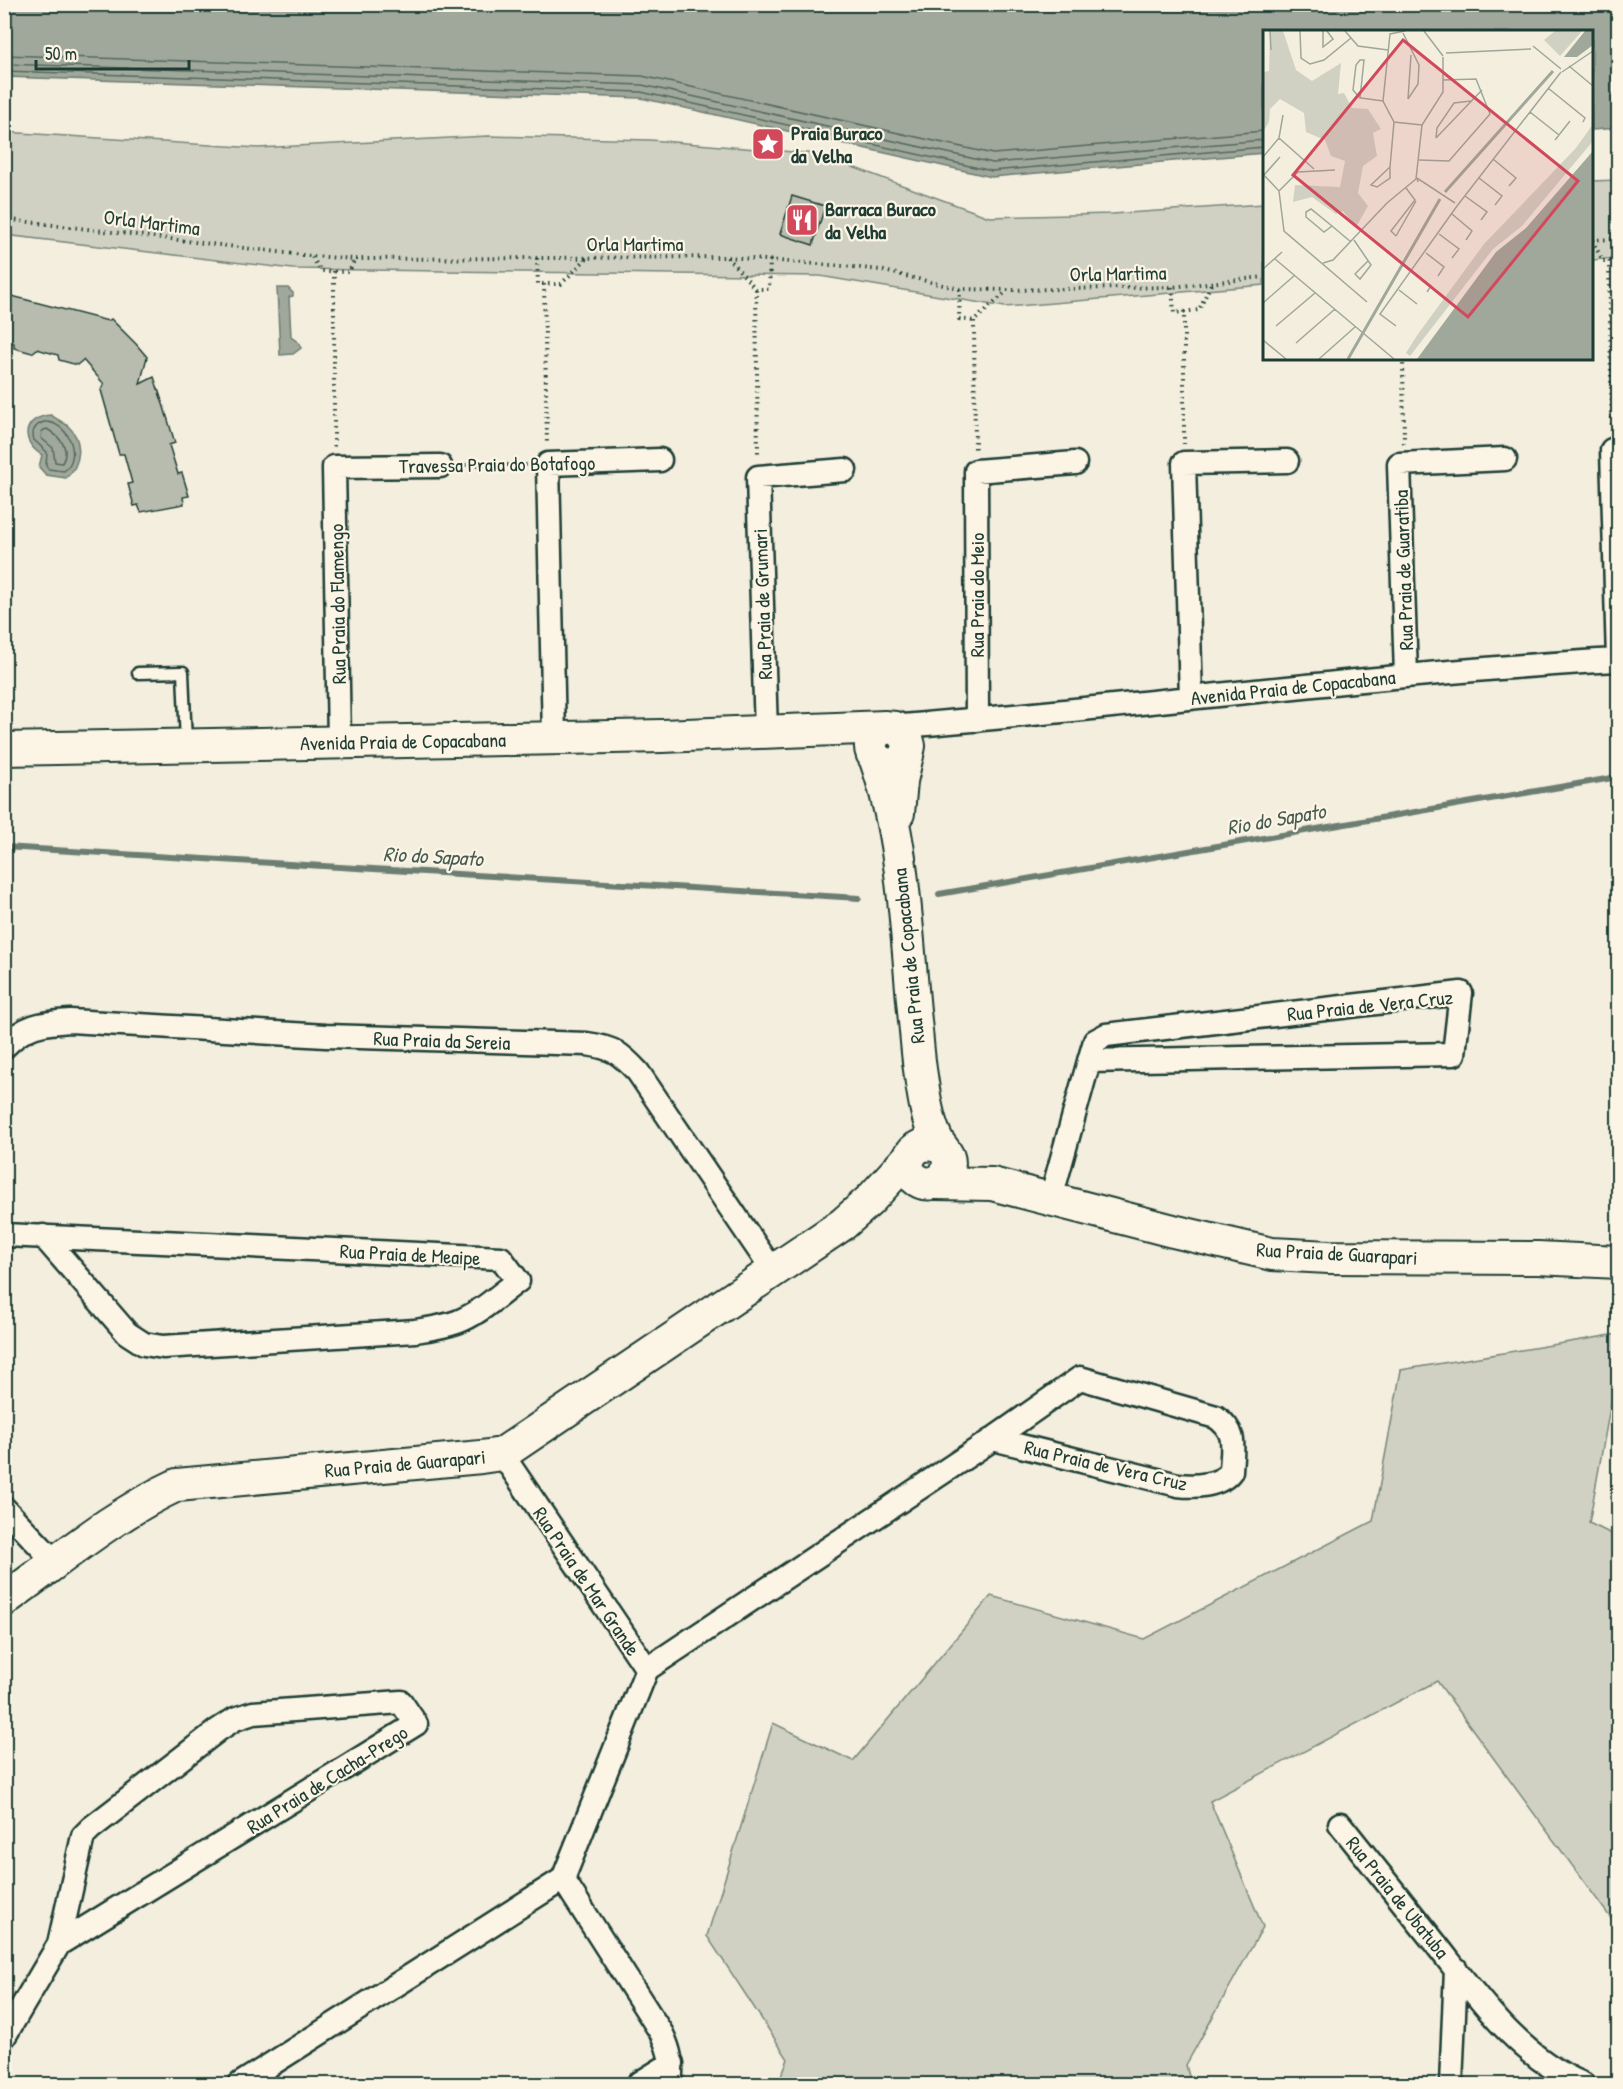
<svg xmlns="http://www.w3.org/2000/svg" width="1623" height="2089" viewBox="0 0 1623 2089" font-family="'Patrick Hand',sans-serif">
<rect width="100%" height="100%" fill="#f3eede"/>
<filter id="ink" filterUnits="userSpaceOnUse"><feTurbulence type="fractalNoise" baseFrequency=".0167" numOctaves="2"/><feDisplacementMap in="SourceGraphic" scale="12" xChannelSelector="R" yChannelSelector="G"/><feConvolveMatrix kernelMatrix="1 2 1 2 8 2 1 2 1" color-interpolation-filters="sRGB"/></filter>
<g filter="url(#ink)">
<path fill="#d0d1c2" stroke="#78877b" stroke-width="1.5" d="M4,132l254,16 230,-12 162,4 167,14 172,63 123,-3 152,-10v81l-259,22 -185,-31 -527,-7 -288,-34z
M1618,180v78l-26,2v-79z
M1618,1334v30l-29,159 29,14v391l-181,-247 -227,120 53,126 -77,138 5,19h-413l10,-25 -81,-123 66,-213 80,38 138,-165 153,43 229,-118 28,-151z"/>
<path fill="#a0a89b" stroke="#6c7d72" stroke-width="1.5" d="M5,4l1613,1v123l-26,2v-98h-328v121l-272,24 -351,-79 -636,-21z
M277,288h11l5,5v3l-4,1 2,40 8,6 2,5 -8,6 -13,1z
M51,415c5,4 12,7 17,11 16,15 13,39 -2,52l-20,-3 -7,-8 3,-12c-23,-14 -19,-38 9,-40z"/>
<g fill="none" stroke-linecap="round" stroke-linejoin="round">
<path stroke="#53685d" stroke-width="1.5" d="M4,55l638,21 351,78 271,-23
M4,64l638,21 351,78 271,-23
M4,71l637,21 351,79 272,-24
M44,422c24,-1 39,34 20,49l-16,-2 -2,-4 1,-13 -13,-12c-3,-9 1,-15 10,-18z
M47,429c13,8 24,19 15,34l-7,-1 -2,-14 -12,-10 1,-7z"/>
<path stroke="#6c7d72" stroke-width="6" d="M4,847l855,51
M939,894l679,-117"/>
</g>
<path fill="#b8bcae" stroke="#1f3d34" stroke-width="1.5" d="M792,196l33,10 -12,39 -33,-11z
M4,294l104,27 3,-2 25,25 11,13 -7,27 14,-7 10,30 11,36 -6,2 9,29 4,-1 7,23 -6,1 1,7 -43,8 -3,-7 -4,1 -6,-22 4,-1 -8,-29h-5l-18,-64 3,-6 -21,-24 -6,5 -18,-5 -1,-5 -21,-6 -5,4 -18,-5v-5l-10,-2z"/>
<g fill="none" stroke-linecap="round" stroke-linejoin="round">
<g stroke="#1f3d34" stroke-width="15">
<path id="lane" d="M138,673l45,-1 3,71"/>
</g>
<g stroke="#1f3d34" stroke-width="27">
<path id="street" d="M1618,660l-6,-210h6
M1406,675l-7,-211 106,-5
M1191,698l-7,-235 103,-2
M977,720l-1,-249 99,-8
M889,727c244,-19 486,-54 729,-67
M766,732l-8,-255 87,-7
M554,737l-6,-273 112,-4
M339,741l-5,-274 106,-1
M4,1047c21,-22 37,-24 66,-26l256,15 261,8c27,4 33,9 51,28l135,199
M1051,1198l38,-137 365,-7 7,-61 -355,42 -11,6 -6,20
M4,1235c166,7 331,15 497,23l17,23c-19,14 -39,33 -61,41 -14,5 -28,7 -42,9l-252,16 -19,-3 -17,-11 -84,-97
M4,1508l52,55
M647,1669l346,-230 185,46c16,2 43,1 53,-14 1,-23 7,-39 -15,-54l-136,-39 -87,61
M1340,1824c32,40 63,79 95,119 42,53 83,114 148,141
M563,1879l99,155c8,17 11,31 8,50
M4,2037l55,-93 24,-108 8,-8 127,-98 17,-11 18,-6 148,-11 15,22 -357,220
M240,2084l323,-205 84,-210 -145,-215
M638,2084l34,-21
M1451,2084l5,-115"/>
</g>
<g stroke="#1f3d34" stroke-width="36">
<path id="secondary" d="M4,749l658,-13 223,-9
M876,760c29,83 30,174 39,261 2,18 3,37 6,55 3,20 6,43 15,62 3,7 9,12 12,19 2,6 0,13 -3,18 -6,9 -19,11 -28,5 -22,-15 -2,-44 23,-33
M898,813l3,-32 8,-35 -2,-8 -11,-10c-34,-5 -33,41 0,36l11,-8
M936,1183l56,1 181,47 99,23 57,3 209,1 80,4
M4,1600c56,-40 110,-86 173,-115l304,-28 21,-3 341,-230 27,-24 40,-44"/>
</g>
<path stroke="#1f3d34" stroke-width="4" stroke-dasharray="1.5 4.5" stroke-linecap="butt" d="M4,219l307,37 44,3 372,-2 116,9 37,4 80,19 48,1 164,-3 92,-10
M1592,240l11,21 15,-1
M1592,240l26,-1
M312,257l9,14 28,1 6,-13
M727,257l29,32h13l1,-30
M537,258l1,26h23l26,-26
M1609,261l3,171
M334,271v177
M544,284l3,161
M1172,287l2,26 25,-3 12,-26
M756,289l2,167
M960,289l-1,30 15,2 33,-30
M1184,311v133
M974,321l1,132
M1403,358l1,87
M459,465h70"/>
<use href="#lane" stroke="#fcf5e5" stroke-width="10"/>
<use href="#street" stroke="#fcf5e5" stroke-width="22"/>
<use href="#secondary" stroke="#fcf5e5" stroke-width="32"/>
</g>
</g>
<defs>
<g id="sight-square" transform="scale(1.725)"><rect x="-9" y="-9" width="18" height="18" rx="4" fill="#d1495b" stroke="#fcf5e5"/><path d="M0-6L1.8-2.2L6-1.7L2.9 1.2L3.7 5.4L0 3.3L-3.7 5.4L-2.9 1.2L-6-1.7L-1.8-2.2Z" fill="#fff"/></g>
<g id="restaurant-square" transform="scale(1.725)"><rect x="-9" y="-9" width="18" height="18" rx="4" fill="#d1495b" stroke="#fcf5e5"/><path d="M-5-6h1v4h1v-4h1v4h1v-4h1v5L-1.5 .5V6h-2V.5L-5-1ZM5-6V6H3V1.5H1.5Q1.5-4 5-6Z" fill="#fff"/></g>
</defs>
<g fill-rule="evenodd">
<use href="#sight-square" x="768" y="144"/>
<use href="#restaurant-square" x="802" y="220"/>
</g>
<g text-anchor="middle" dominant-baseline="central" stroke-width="4.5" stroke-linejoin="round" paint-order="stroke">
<g font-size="20" font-weight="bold" fill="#1f3d34" stroke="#fcf5e5" text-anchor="start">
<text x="791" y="132">Praia Buraco<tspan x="791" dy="23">da Velha</tspan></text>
<text x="825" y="208">Barraca Buraco<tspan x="825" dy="23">da Velha</tspan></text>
</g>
<g font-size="20" fill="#1f3d34" stroke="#fcf5e5">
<text transform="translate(152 222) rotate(7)">Orla Martima</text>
<text x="635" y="243">Orla Martima</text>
<text transform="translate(1118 273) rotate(-1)">Orla Martima</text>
<text transform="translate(497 464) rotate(-1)">Travessa Praia do Botafogo</text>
<text transform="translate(1403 570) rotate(-92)">Rua Praia de Guaratiba</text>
<text transform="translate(976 595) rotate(-90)">Rua Praia do Meio</text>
<text transform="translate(337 604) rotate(-91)">Rua Praia do Flamengo</text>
<text transform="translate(762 604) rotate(-92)">Rua Praia de Grumari</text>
<text transform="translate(1293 687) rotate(-6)">Avenida Praia de Copacabana</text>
<text transform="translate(403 741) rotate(-1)">Avenida Praia de Copacabana</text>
<text transform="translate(908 956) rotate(-96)">Rua Praia de Copacabana</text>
<text transform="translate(1370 1005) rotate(-6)">Rua Praia de Vera Cruz</text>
<text transform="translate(442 1040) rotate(2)">Rua Praia da Sereia</text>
<text transform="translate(1337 1253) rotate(3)">Rua Praia de Guarapari</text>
<text transform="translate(410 1254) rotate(3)">Rua Praia de Meaipe</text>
<text transform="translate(405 1463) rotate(-5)">Rua Praia de Guarapari</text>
<text transform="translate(1106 1465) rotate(13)">Rua Praia de Vera Cruz</text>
<text transform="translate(587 1581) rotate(56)">Rua Praia de Mar Grande</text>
<text transform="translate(327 1779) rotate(-32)">Rua Praia de Cacha-Prego</text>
<text transform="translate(1398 1897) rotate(51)">Rua Praia de Ubatuba</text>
</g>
<g font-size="21" font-style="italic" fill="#465d53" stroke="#fcf5e5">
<text transform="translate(1276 819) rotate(-10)">Rio do Sapato</text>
<text transform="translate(433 856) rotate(3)">Rio do Sapato</text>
</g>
</g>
<g transform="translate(1263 30)">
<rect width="330" height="330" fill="#f3eede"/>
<path d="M7,1h13l13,39 16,11 29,-18 -3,31 6,-1 8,15 16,1 13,20 -8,4 4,23 -14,10 -5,27 10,13 -12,21 -13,-16 -7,3 -24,-17 -19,5 2,-17 45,2 5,-26 -14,-5 -6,-16 -19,-8 -2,-19 -24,-14 -10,10 -1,13 -6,10v-60l6,-1zM292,1h27l-22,25 -16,-16zM330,94v17l-71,85 -29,23 -83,107 -4,-3 12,-19 66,-90 92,-96z" fill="#d0d1c2"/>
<path d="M322,1h8v14l-16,12h-13zM330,121v208h-176l79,-107 30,-24z" fill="#a0a89b"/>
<path fill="none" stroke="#a0a89b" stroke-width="3" d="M182,162l108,-121M85,329l92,-160"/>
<path fill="none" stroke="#9ea79a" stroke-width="1.5" d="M7,1l1,19M37,1l1,27 9,6 14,-4 27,-22M60,1v16l10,-8 -6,-8M82,1l13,15 30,4M142,1l-15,3 -7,67 11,21 28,3M161,1l19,25M140,3l16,32 -1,19 -10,15M270,16l28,23M183,23l85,-4M306,36l24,20M299,42l31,-21M285,58l37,30 -2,4M97,68l4,-38h-4l-4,5 -3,25 6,7 1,1h1l22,3M145,69l3,-44M267,82l29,23M16,108l35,31M173,108l46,-48M173,108l1,-10 17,-25 17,-2M292,110l15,-19M0,127l16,-19 4,-23M230,129l23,19 -7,8M156,130l30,1 41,-47 -14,-35 -33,1M127,137v11l-13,9 -6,-2 19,-18 4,-45M0,144l16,17 5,40 83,71M1,145l16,-18M216,148l23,18 -7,9M153,149l6,-54 21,-33v-35M155,152l-1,-4 38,25M16,161l19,-19 37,-2M202,166l22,16 -6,8M194,176l104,-134M189,184l20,17 -6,9M69,196l-8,6 -18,-15v-5l5,-3 21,17 19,16M176,204l20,15 -7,9M133,206l-5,-5 24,-31 -9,-12M133,206l20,-35M91,210l17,25 -11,14 -5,-5 13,-13M163,223l18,14 -6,9M12,229l119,100M60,233l10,-3 54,-57 29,-24M0,239l19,-17M150,242l18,14 -4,6M136,260l18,14M0,273l32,-28M13,296l39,-33M133,296l-16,-12 77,-108M0,310l23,19M33,313l39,-34M56,329l36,-32"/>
<path fill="#d1495b" fill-opacity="0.15" stroke="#d1495b" stroke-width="3" d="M140,10l175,141 -110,136 -175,-142z"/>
<rect width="330" height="330" fill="none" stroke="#1f3d34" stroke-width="3"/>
</g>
<rect width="1623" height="2089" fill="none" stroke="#fcf5e5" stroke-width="24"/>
<rect x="12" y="12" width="1599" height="2065" fill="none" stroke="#1f3d34" stroke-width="2" filter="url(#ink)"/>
<path d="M36 60v9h153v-9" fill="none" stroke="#1f3d34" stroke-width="3"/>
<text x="45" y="60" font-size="18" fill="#1f3d34" stroke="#fcf5e5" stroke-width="4.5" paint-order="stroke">50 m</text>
</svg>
